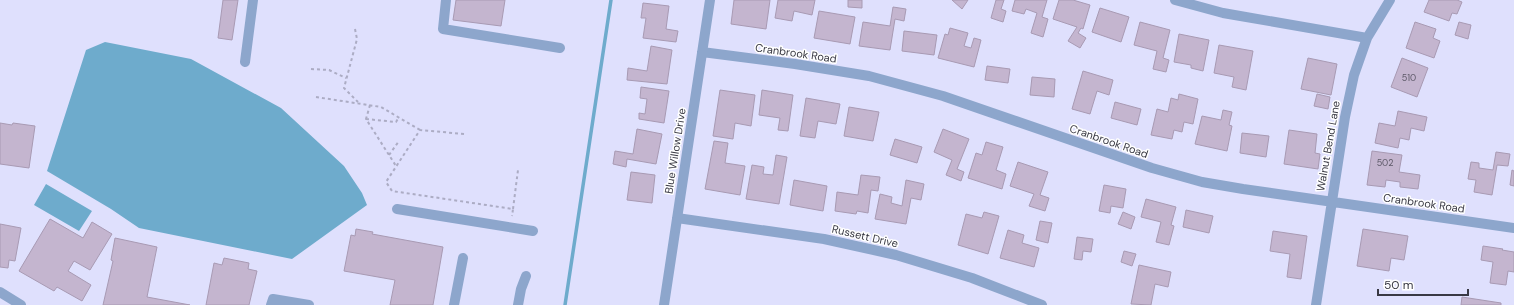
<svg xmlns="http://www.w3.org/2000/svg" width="1514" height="305" viewBox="0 0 1514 305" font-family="'DM Sans',sans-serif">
<rect width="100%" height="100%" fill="#dfe0fd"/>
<path fill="#6eabcc" d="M105,42l86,17 90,49 63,58 18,27 5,12 -75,54 -153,-31 -28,-19 -64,-38 39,-121z
M46,184l46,27 -13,20 -45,-26z"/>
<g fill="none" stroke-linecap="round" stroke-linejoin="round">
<path stroke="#6eabcc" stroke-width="3.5" d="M565,305l46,-305"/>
</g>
<path fill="#c4b5cf" stroke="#a89ab3" d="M223,0h15l-6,40 -14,-2z
M456,0h49l-4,26 -48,-6z
M734,0h36l-4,29 -35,-5z
M778,0h37l-3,15 -18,-4 -2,10 -17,-3z
M848,0h14v8l-14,-1z
M952,0h16l-6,9z
M996,0h8l-3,9 5,2 -3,11 -12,-4z
M1015,0h32l-5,17 6,2 -5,18 -12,-4 6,-20 -11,-4 -2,5 -12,-3z
M1059,0h14l17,5 -7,24 -2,-1 -3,5 8,5 -6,10 -12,-7 9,-14 -24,-8z
M1429,0h28l5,2 -5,12 -5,-1 -3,8 -25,-9z
M643,3l26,3 -3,23 12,2 -2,11 -33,-4 3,-20h-5z
M893,7l13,2 -2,12 -9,-2 -5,31 -31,-4 4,-24 27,4z
M1100,8l29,9 -8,25 -29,-10z
M819,11l36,6 -5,27 -36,-6z
M1140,22l30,8 -7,28 6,2 -3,12 -13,-3 4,-18 -23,-6z
M1415,22l21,7 -3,9 7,3 -6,17 -28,-10z
M1459,22l12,3 -3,14 -13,-4z
M950,28l18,5 -4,13 7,2 3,-10 7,2 -7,27 -36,-9 7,-24 3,1z
M904,31l33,4 -3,20 -32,-4z
M1179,34l30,6 -6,31 -12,-3v-3l-17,-3z
M1219,45l34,6 -7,39 -14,-3 2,-10 -20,-4z
M651,46l21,4 -5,34 -40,-4 1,-12 19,3z
M1308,58l29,6 -6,31 -30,-6z
M1402,58l26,10 -11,29 -26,-10z
M987,66l23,3 -2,14 -23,-3z
M1083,71l30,9 -4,15 -12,-4 -7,23 -18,-5z
M1032,77l23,2 -1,18 -24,-2z
M641,87l28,4 -5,32 -25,-4v-6l6,1 2,-15 -7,-1z
M720,90l35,5 -4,31 -16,-3 -2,16 -20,-3z
M762,90l31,5 -5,36 -10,-1 2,-12 -21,-3z
M1179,94l19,5 -5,25 -9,-2 -2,10 -8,-2 -2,9 -21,-4 6,-26 11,3 3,-14 7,2z
M1317,94l13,3 -2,12 -14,-3z
M806,98l34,6 -4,20 -18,-3 -3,17 -15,-2z
M1115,102l26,7 -4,16 -26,-7z
M849,107l30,5 -6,29 -29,-5z
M1223,110l9,2 -3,13 3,1 -5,25 -32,-7 7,-28 19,4z
M1398,111l29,6 -3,14 -13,-3 -2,12 -9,-2 -2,10 -23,-5 4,-20 16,3z
M0,123l12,2 1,-2 22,3 -6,42 -29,-4z
M637,129l25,5 -6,30 -29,-5 -1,8 -13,-3 2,-13 18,3z
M943,129l26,10 -12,30 7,3 -3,9 -15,-6 6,-15 -18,-8z
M1289,130l28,4 -2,19 5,1 -2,15 -34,-5z
M1242,133l27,3 -3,21 -26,-4z
M895,139l27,8 -5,16 -27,-8z
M714,141l14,2 -3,20 20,3 -5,29 -35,-6z
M986,142l17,5 -7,23 10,4 -4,15 -34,-11 8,-25 6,2z
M1372,151l30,4 -3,17 21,3 -2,14 -18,-2v-5l-14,-2 -1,7 -18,-2z
M1496,152l14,2 -2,12 -11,-1 -5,30 -18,-3 2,-12 -8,-1 3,-17 8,1v5l14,2z
M776,155l11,2 -8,47 -33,-5 6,-34 12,2 -1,7 10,1z
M1018,162l30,10 -8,23 9,3 -4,13 -16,-5 5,-12 -24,-8z
M1512,170l2,1v15l-4,-1z
M631,172l24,3 -3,28 -25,-3z
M861,175l19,2 -2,14 -7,-1 -3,23 -11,-2 -1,3 -21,-3 2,-19 21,3z
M794,180l33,6 -4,25 -33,-6z
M906,180l18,4 -3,16 -10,-2 -5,26 -31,-5 5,-25 12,3 -1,6 11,3z
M1104,185l22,4 -3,19 -12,-2 -1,7 -11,-2z
M1146,199l30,8 -5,18 3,1 -5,19 -13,-3 5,-20 -20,-5z
M1186,210l27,6 -4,17 -26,-6z
M984,212l15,4 -11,38 -30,-9 8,-31 16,4z
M1123,212l12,5 -4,12 -13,-5z
M50,219l33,19 9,-16 20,12 -22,36 -16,-9 -6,10 23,14 -9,16 -25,-14 -3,4 -35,-20z
M1040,221l12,2 -4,20 -12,-3z
M0,224l21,4 -6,33 -6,-1 -1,8 -8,-1z
M356,229l17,3 -1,2 71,13 -10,58h-43l5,-25 -51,-9 7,-36 4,1z
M1363,229l45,7 -4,24 -13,-2 -2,13 -32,-5z
M1008,230l16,5 -2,8 17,5 -5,19 -34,-9z
M1273,231l34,5 -6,43 -14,-2 3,-23 -20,-3z
M1077,237l16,2 -2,13 -8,-1 -1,9 -8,-1z
M115,238l42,9 -10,50 43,8h-87l10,-44 -2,-1z
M1483,246l20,3 -1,1 12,2v20l-6,-1 -2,14 -16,-2 3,-21 -12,-2z
M1124,251l12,3 -4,12 -11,-4z
M224,258l25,5 -1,6 9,2 -8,34h-43l8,-42 8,2z
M1139,265l32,7 -3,15 -13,-3 -4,21 -20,-1z
M1462,297l39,6v2h-40z"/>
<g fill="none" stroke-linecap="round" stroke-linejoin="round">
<path stroke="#acacc4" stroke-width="2" stroke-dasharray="3 3" stroke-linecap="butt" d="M355,29l2,10 -13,49 14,14
M311,69l18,1 17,8
M316,97l65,10 39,23
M370,105l-4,14 30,47
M366,119l30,3 3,-5
M464,134l-44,-4 -34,52 6,9 121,18 -1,7
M389,155l10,-14
M513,209l5,-39"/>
<path stroke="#8da6cc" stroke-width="10" d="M446,0l-3,29 117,19
M1175,0l48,13 144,25
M702,52l93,12 74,12 74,20 209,72 50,14 41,7 271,39
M245,62l8,-62
M397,209l136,22
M677,218l147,21 72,16 76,23 70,27
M0,292l21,13
M271,305l2,-6 36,6
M454,305l9,-47
M518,305l3,-16 5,-13
M664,305l46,-305
M1316,305l29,-188 9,-42 13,-37 23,-38"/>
</g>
<g text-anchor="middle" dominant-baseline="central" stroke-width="3" stroke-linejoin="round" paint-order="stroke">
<g font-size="9" fill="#5c5867">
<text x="1409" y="78">510</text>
<text x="1385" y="163">502</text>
</g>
<g font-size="11" fill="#393944" stroke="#fff">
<text transform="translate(796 53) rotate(8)">Cranbrook Road</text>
<text transform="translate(1109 141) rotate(19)">Cranbrook Road</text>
<text transform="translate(1328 146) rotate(-80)">Walnut Bend Lane</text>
<text transform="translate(675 151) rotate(-81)">Blue Willow Drive</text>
<text transform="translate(1424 203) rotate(8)">Cranbrook Road</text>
<text transform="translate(865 236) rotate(13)">Russett Drive</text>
</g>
</g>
<path d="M1378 289v6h90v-6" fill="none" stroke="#393944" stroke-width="2"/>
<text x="1384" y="289" font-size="12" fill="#393944" stroke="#ffffff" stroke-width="3" paint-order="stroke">50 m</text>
</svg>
